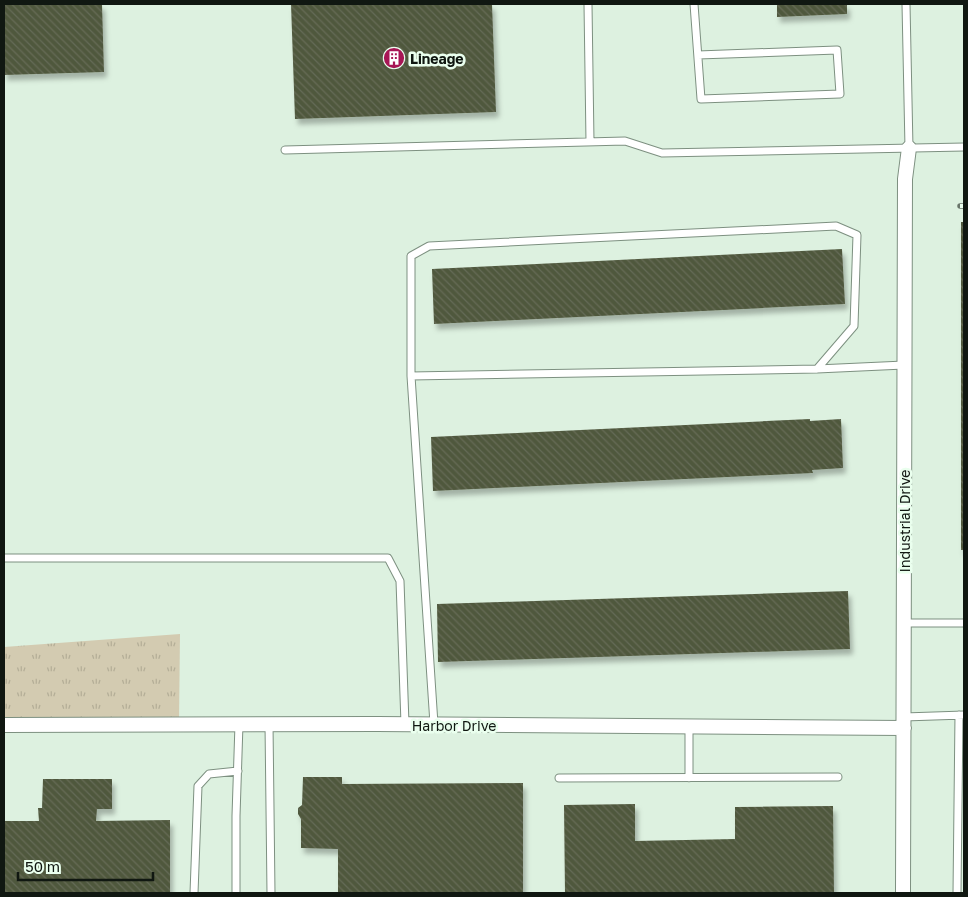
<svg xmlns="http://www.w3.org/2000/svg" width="968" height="897" viewBox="0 0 968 897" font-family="'Golos Text',sans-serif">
<defs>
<pattern id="grass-tufts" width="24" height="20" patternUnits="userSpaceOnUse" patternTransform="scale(1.25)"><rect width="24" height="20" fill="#d3cbb1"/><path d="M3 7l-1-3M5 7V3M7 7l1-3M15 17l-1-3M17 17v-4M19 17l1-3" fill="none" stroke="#b4ae97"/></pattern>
<pattern id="building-back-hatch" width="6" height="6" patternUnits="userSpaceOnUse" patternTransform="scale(1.25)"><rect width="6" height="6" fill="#50583e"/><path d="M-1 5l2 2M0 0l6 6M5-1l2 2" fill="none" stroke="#656b56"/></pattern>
<filter id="shadow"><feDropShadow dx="3" dy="5.5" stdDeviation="2.5" flood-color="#0004"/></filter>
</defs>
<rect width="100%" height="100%" fill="#ddf1e0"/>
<path fill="url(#grass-tufts)" d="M180,634l-1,90 -175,-3v-74z"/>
<path fill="url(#building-back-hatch)" filter="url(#shadow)" d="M4,4h98l2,68 -100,3z
M291,4h201l4,108 -201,7z
M777,4h70v10l-70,3z
M961,222h3v328h-3z
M842,249l3,55 -411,20 -2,-55z
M810,419v2l31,-2 2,49 -31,2 1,3 -380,18 -2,-54z
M848,591l2,58 -412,13 -1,-58z
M303,777h39v7l181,-1v110h-185v-44l-37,-1v-29l-3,-5v-6l4,-3z
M43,779h69v30h-15l-1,12 74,-1v73h-166v-72h35l-1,-13h4z
M635,804v37l100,-2v-32l98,-1 1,87h-269l-1,-88z"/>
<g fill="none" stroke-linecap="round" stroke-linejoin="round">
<g stroke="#7d9080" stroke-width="9">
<path id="service" d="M588,4l2,138
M694,4l7,95 139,-5 -3,-44 -139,5
M906,4l3,144
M285,150l340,-9 37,12 302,-6
M411,376v-120l18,-10 407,-20 21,9 -3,91 -37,43
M4,558h384l12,23 5,143
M904,623h60
M904,717l60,-2
M269,724l2,169
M434,724l-23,-348 406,-7 87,-4
M689,726v52
M559,778l279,-1
M194,893l4,-107 11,-12 29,-3
M236,893v-77l3,-92
M957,893l2,-178"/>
</g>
<g stroke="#7d9080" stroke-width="16">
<path id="minor" d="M4,725l373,-1 527,4
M903,893l2,-714 4,-31"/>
</g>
<use href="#service" stroke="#fff" stroke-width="7"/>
<use href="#minor" stroke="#fff" stroke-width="14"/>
<g stroke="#69766b" stroke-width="5.5">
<path id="rail" d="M960,206h4"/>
</g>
<use href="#rail" stroke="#eaffee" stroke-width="4" stroke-dasharray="11" stroke-linecap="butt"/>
</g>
<defs>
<g id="building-disc" transform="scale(1.125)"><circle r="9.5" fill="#a71655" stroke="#eaffee"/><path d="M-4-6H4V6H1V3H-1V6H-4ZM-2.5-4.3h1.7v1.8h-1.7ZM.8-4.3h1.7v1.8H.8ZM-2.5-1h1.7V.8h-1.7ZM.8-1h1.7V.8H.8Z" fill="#fff"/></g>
</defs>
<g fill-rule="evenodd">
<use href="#building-disc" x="394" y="58"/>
</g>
<g text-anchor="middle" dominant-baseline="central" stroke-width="5" stroke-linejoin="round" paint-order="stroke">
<g font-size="14" font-weight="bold" fill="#101711" stroke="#eaffee" text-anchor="start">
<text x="410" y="58">Lineage</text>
</g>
<g font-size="14" fill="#101711" stroke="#eaffee">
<text transform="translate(904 521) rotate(-90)">Industrial Drive</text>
<text x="454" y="725">Harbor Drive</text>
</g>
</g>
<rect width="968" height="897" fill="none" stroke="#101711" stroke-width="10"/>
<path d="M18 872v8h135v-8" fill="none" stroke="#101711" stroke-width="2.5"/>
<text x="25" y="872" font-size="15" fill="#101711" stroke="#eaffee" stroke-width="4" paint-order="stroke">50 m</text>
</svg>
